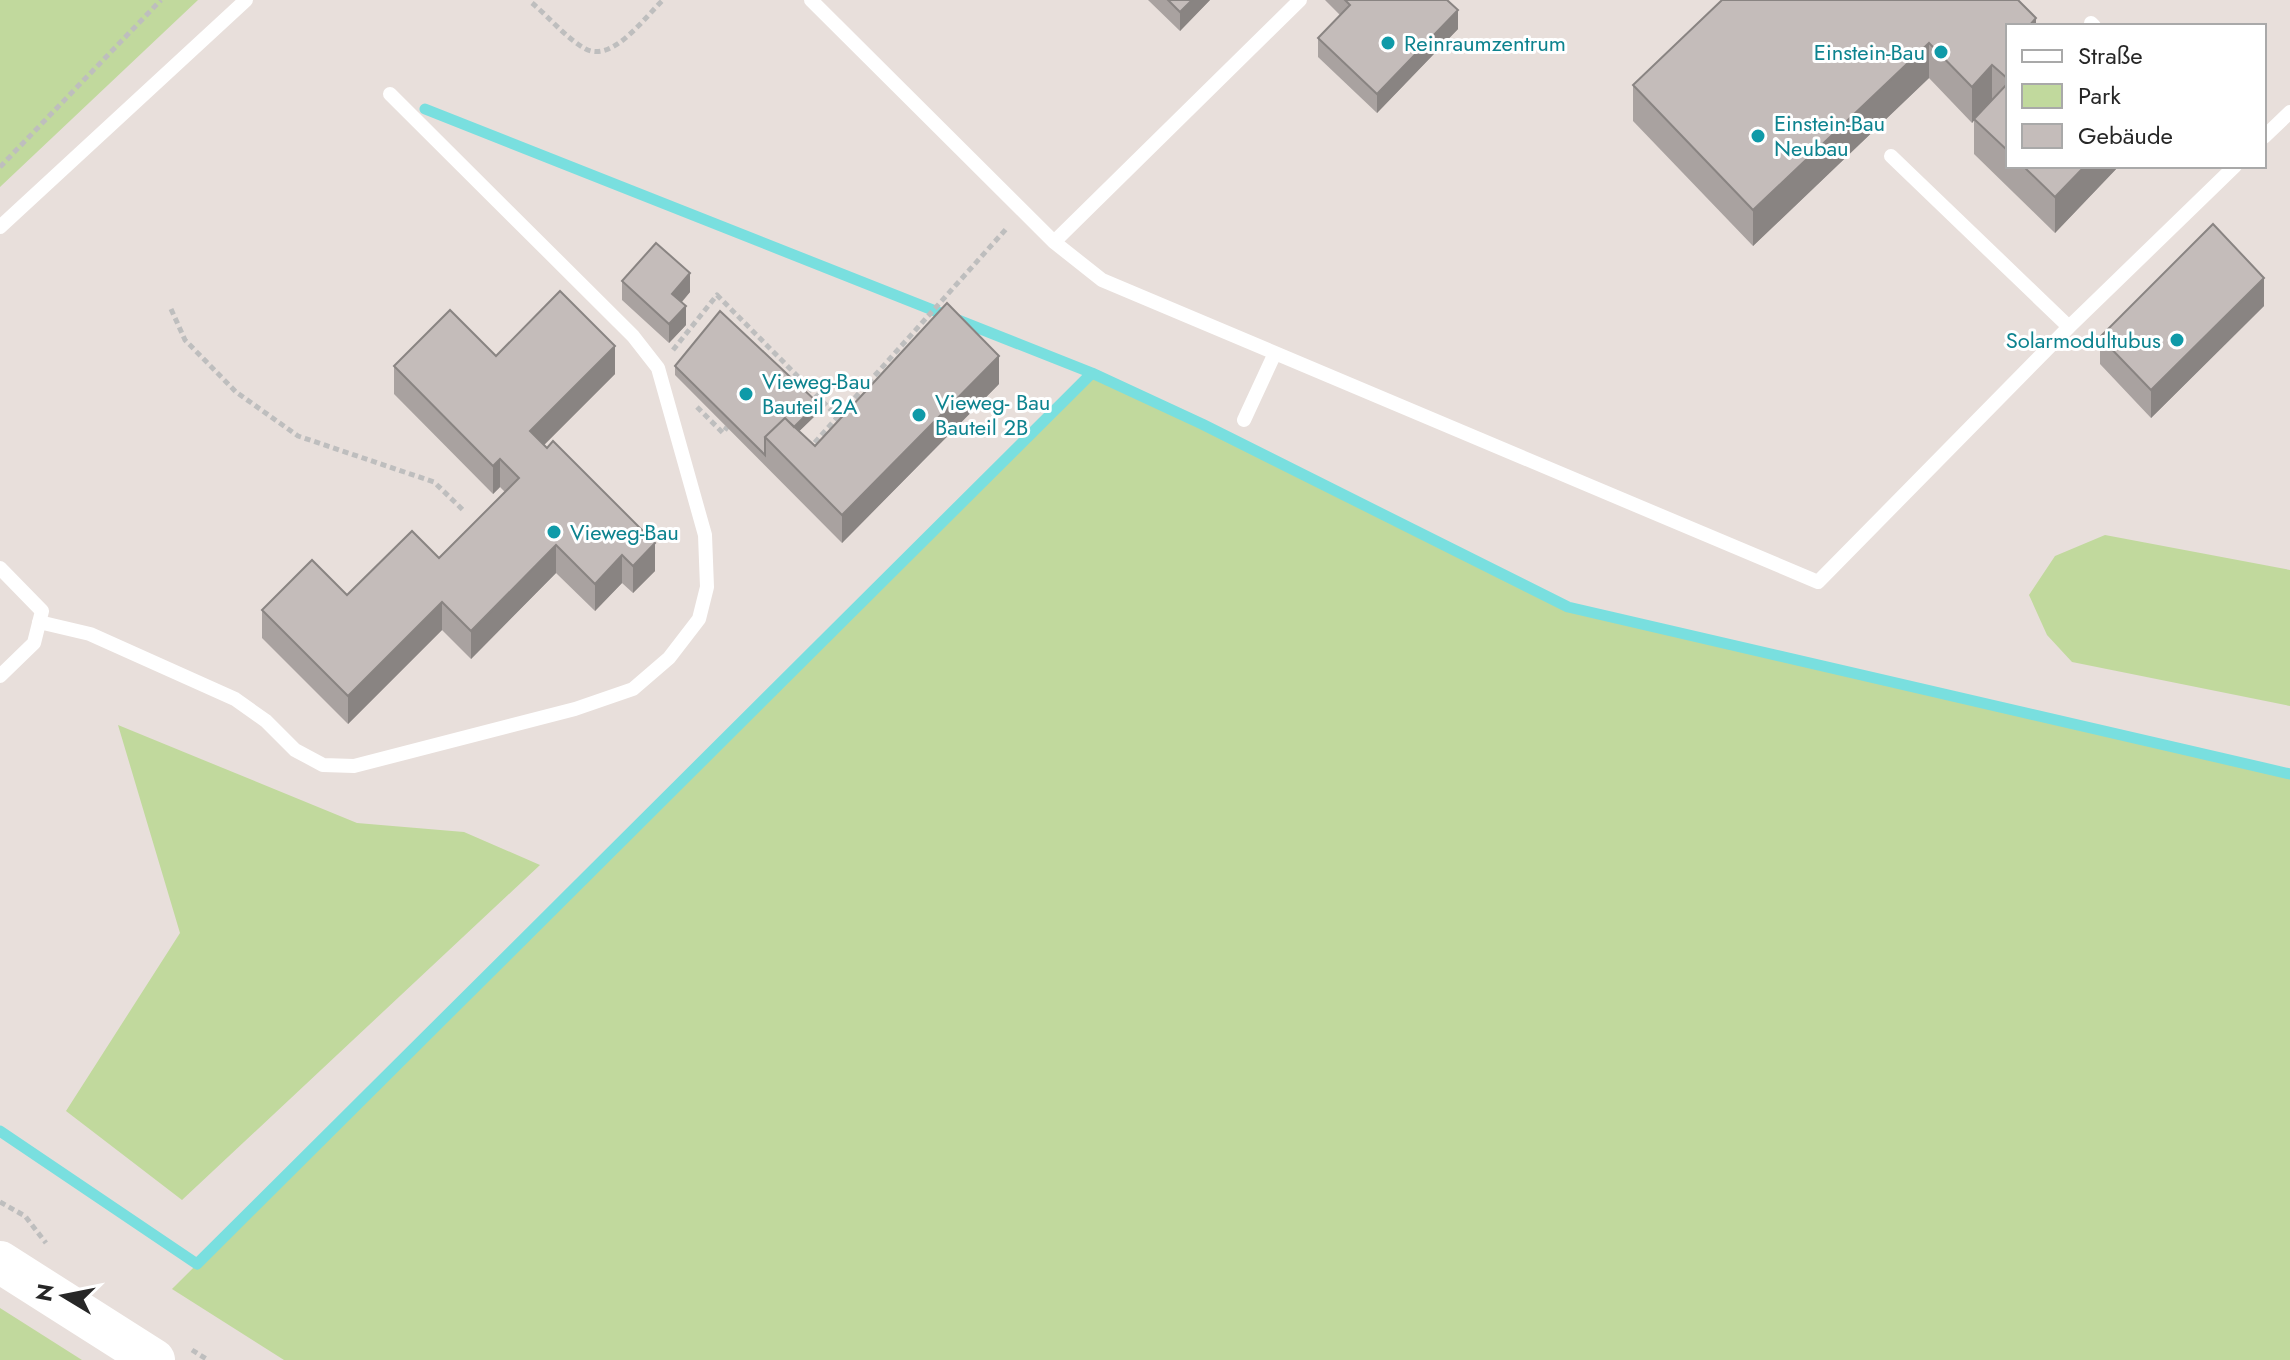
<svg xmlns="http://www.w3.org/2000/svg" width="2290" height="1360" viewBox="0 0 2290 1360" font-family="Jost,sans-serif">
<rect width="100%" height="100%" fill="#e8dfdb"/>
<path fill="#c1d99d" d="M0,0h198l-198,187z
M1092,373l110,51 366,183 722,167v586h-2006l-112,-71z
M2105,535l185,35v136l-218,-44 -25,-27 -18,-40 26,-39z
M118,725l239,98 107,9 76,33 -358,335 -116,-89 114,-178z
M0,1308l82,52h-82z"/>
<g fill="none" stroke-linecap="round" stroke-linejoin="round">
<path stroke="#79dfdf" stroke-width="11" d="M425,109l667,264 110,51 366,183 722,167
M0,1131l197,133 895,-891"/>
<path stroke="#bebebe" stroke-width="5" stroke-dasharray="6 4" stroke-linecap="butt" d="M532,3c17,14 33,34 52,45 27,17 61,-31 79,-48
M0,167l161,-167
M171,309l14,31 51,52 62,44 136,46 30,29
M673,350l44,-55 121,122
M697,407l26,26 4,-6
M808,450l199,-222
M0,1202l25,14 21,27
M192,1350l16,10"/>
<path stroke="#fff" stroke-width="14" d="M811,0l243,242 48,38 716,302 251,-255 166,-161
M2091,23l3,3
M2264,137l26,-25
M1891,156l178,171
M0,227l246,-227
M1054,242l246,-242
M1244,420l31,-67
M0,568l42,43 -8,32 -34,33
M39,622l51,12 145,65 31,22 29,29 28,15 31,1 221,-57 58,-20 36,-31 30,-39 8,-32 -2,-52 -47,-167 -25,-32 -243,-242"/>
<path stroke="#fff" stroke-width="42" d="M0,1262l154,98"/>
</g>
<path fill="#a9a2a0" d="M1148,0h62l-30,31z
M1325,0h122l11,29 -81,84 -59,-56v-19l22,-23z
M2019,1l17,25h-28v140h111l-64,67 -81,-79v-34l-2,3 -43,-45 -176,168 -120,-125v-36z
M622,281l68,11 -8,10 4,23 -17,18 -47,-43z
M2264,306l-113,112 -51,-54v-27z
M496,356l119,18 -71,71 111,126 -22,22 -11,-10 -27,28 -39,-38 -85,86 -29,-29 -94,94 -86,-86v-28l85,-15 92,-37 66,-66 -5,-5 -7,7 -99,-100v-28z
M675,366l143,47 -19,18 16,15 184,-62 -157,159 -167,-168z"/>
<path fill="#898482" d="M1192,0h18l-30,31v-19z
M1458,10v19l-81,84v-19z
M2036,18v8h-7z
M1929,43v35l-176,168v-36z
M1992,65v35l-20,23v-36z
M2085,166h34l-64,67v-36z
M690,273v19l-18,21v-19z
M2264,278v28l-113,112v-28z
M686,306v19l-17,18v-19z
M615,346v28l-85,85v-28z
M999,356v28l-157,159v-28z
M818,403v10l-39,38 -5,-5z
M500,459v28l-7,7v-28z
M655,543v28l-22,22v-27z
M556,545v28l-85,86v-28z
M622,555v28l-27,28v-27z
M442,602v28l-94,94v-28z"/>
<path fill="#c4bcba" stroke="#898482" stroke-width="2" d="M1168,0h24l-12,12z
M1345,0h102l11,10 -81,84 -59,-56 32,-33z
M1722,0h296l18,18 -7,8h-21v53l-16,-14 -20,22 -43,-44 -176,167 -120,-125z
M2008,83v68l-34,-32z
M2023,166h62l-30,31z
M2213,224l51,54 -113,112 -51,-53z
M656,243l34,30 -18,21 14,12 -17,18 -47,-43z
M560,291l55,55 -85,85 17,17 6,-7 102,102 -22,23 -11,-11 -27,29 -39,-39 -85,86 -29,-29 -94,94 -86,-86 50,-50 35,35 65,-64 27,27 80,-80 -19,-19 -7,7 -99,-100 56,-56 46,46z
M947,303l52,53 -157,159 -77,-78 20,-19 30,28z
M720,311l98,92 -24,24 -9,-9 -20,19v18l-90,-89z"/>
<g fill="#0f9aa8" stroke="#fff" stroke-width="3">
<circle cx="1388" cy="43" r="8"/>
<circle cx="1941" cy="52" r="8"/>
<circle cx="1758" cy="136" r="8"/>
<circle cx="2177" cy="340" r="8"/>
<circle cx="746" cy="394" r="8"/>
<circle cx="919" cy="415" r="8"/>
<circle cx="554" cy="532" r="8"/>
</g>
<g text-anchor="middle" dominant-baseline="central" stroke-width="6" stroke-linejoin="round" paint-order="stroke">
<g font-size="22" fill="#0d838f" stroke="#fff" text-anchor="start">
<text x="1404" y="43">Reinraumzentrum</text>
<text x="1925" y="52" text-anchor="end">Einstein-Bau</text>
<text x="1774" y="123">Einstein-Bau<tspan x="1774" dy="25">Neubau</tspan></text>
<text x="2161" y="340" text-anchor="end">Solarmodultubus</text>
<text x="762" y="381">Vieweg-Bau<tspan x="762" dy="25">Bauteil 2A</tspan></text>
<text x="935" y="402">Vieweg- Bau<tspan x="935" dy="25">Bauteil 2B</tspan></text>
<text x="570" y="532">Vieweg-Bau</text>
</g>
</g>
<rect x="2006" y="24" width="260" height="144" fill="#ffffff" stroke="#a9a9a9" stroke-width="2"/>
<rect x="2022" y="50" width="40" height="12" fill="#ffffff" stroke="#a9a9a9" stroke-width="2"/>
<text x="2078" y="64" font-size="24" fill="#272727">Straße</text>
<rect x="2022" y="84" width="40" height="24" fill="#c1d99d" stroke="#a9a9a9" stroke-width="2"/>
<text x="2078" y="104" font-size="24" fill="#272727">Park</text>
<rect x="2022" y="124" width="40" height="24" fill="#c4bcba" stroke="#a9a9a9" stroke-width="2"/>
<text x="2078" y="144" font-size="24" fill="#272727">Gebäude</text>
<g transform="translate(64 1296) rotate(280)" stroke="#ffffff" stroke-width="6" paint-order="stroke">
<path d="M0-6L14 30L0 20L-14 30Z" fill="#272727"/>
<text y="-12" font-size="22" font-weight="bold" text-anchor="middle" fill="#272727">N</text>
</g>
</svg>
